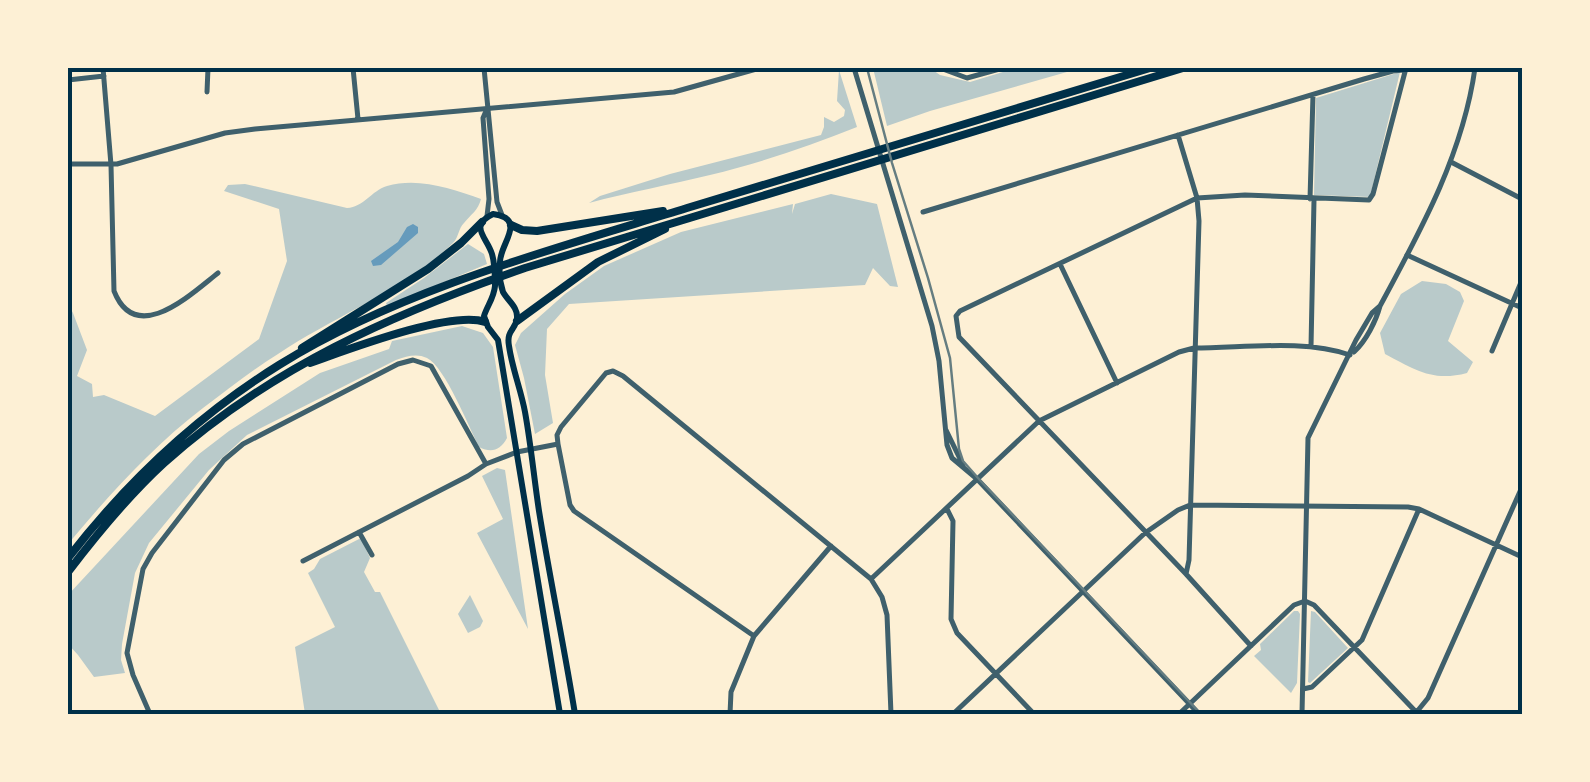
<svg xmlns="http://www.w3.org/2000/svg" width="1590" height="782" viewBox="0 0 1590 782" font-family="Ubuntu,sans-serif">
<rect width="100%" height="100%" fill="#fdf0d5"/>
<path fill="#b9caca" d="M873,68h57l10,7 30,7 46,-14h65l-151,43 -43,15z
M839,70l18,57c-47,19 -97,36 -147,48 -40,10 -81,17 -121,28l11,-7 70,-22 151,-39 3,-8v-10l10,5 10,-6 1,-6 -8,-9z
M1400,72l-30,125 -56,-2 2,-97z
M245,184l102,24c17,-1 24,-17 40,-22 32,-9 65,3 94,13 -3,12 -10,15 -17,24 -6,6 -5,14 -11,20 -47,46 -120,74 -175,111 -26,16 -51,36 -75,54 -51,39 -94,87 -135,136v-240l5,9 14,37 -10,26 15,8 1,13 11,-2 51,21 104,-77 28,-78 -8,-52 -55,-18 4,-6z
M831,194l46,10 21,83 -8,-1 -17,-18 -8,17 -296,19 -22,25 -2,46 8,48 -18,11 -11,-56 -9,-33 6,-12 44,-39 39,-28 77,-34 112,-28 -1,10 3,-10z
M468,244l16,10 3,10 -100,42 -1,-3 38,-25z
M1422,281l24,3 14,8 4,9 -16,40 25,21 -6,11c-34,9 -52,-3 -82,-19l-5,-21 21,-39z
M462,326l21,7 10,14 14,91c-7,13 -16,15 -28,9 -10,-20 -34,-80 -52,-89 -10,-5 -20,-2 -31,2l-149,75 -38,35 -60,73 -14,30 -13,71 -1,16 4,13 -31,4 -16,-22 -10,-11v-49l131,-141 30,-23 91,-58 69,-24 3,-8z
M497,468l8,2 23,159 -51,-96 26,-14 -21,-43z
M361,538l9,20 -6,14 11,20h5l61,122h-136l-10,-67 40,-20 -27,-54 6,-4 6,-10z
M470,595l13,26 -3,6 -12,6 -10,-19z
M1294,611h4l2,3 -3,69 -6,10 -37,-37 7,-6 -1,-6z
M1311,611l4,1 33,36 -38,35 -2,-1z"/>
<path fill="#669bbc" d="M413,224l5,3v6l-37,32 -8,1 -2,-5 27,-19 9,-15z"/>
<g fill="none" stroke-linecap="round" stroke-linejoin="round">
<path stroke="#3f606c" stroke-width="5" d="M103,68l8,97 3,126c22,56 77,3 104,-18
M353,68l5,51
M940,68l27,10 36,-10
M68,80l36,-4
M207,92l1,-24
M1178,135l19,63 2,23 -10,339 -3,14
M1451,162l71,37
M68,164h49l108,-31 30,-4 419,-37 86,-24
M1310,199l3,-104
M923,212l441,-133 29,-8 11,-1
M1407,255l115,53
M1060,264l57,119
M1311,347l3,-147
M1492,351l30,-71
M558,444l-1,-9 4,-8 45,-54 7,-2 10,5 248,203 11,18 5,18 4,99
M947,509l6,12 -2,98 6,14 77,81
M359,532l13,23
M303,561l165,-85 18,-12
M871,579l168,-158 140,-69 15,-4c50,0 110,-9 156,7
M1251,646l-65,-72 -227,-237 -3,-21 4,-5 237,-113 48,-3 124,5 4,-6 33,-126
M1303,689l9,-2 50,-47 57,-131
M150,714l-17,-39 -6,-22 16,-84 9,-16 72,-93 19,-16 155,-80 15,-4 18,6 55,98 31,-12 41,-8 12,61 4,6 180,125
M730,714l1,-22 23,-56 77,-90
M953,714l192,-181 33,-23 12,-5 218,2 11,2 103,48
M1179,714l115,-109 11,-4 9,4 104,109
M1415,714l13,-16 94,-211"/>
<path stroke="#3f606c" stroke-width="5" d="M484,68l13,134 5,13
M854,68l78,258 7,35 8,84 5,13 25,21 222,235
M486,111l-3,7 6,81 -2,17
M1354,352c12,-11 22,-31 26,-46 41,-76 83,-152 95,-238
M946,430l17,35
M1302,714l6,-276 48,-98 16,-27 8,-7"/>
<path stroke="#003049" stroke-width="6" d="M560,714l-62,-374 -10,-13 -4,-11c3,-10 10,-18 11,-30 0,-10 0,-22 -3,-32 -5,-17 -24,-28 1,-40 35,5 7,29 7,48 -1,9 0,21 3,30 5,9 15,15 14,26 -1,12 -11,12 -8,28 3,22 12,44 16,66 6,33 9,66 14,99 11,68 25,135 36,203"/>
<path stroke="#003049" stroke-width="8" d="M511,225l11,5 15,1 126,-20
M517,321l81,-59 67,-33
M302,348l126,-79 33,-26 21,-21
M310,363c37,-13 141,-53 175,-41
M68,558c59,-76 129,-142 211,-193 123,-76 271,-115 408,-157 154,-48 309,-92 463,-140
M68,572c29,-38 60,-76 96,-109 106,-95 228,-149 361,-195l658,-200"/>
<path stroke="#657d81" stroke-width="2.5" d="M867,68l25,95 36,115 22,80 9,91 4,12 15,17 223,236"/>
</g>
<rect width="1590" height="782" fill="none" stroke="#fdf0d5" stroke-width="140"/>
<rect x="70" y="70" width="1450" height="642" fill="none" stroke="#003049" stroke-width="4"/>
</svg>
